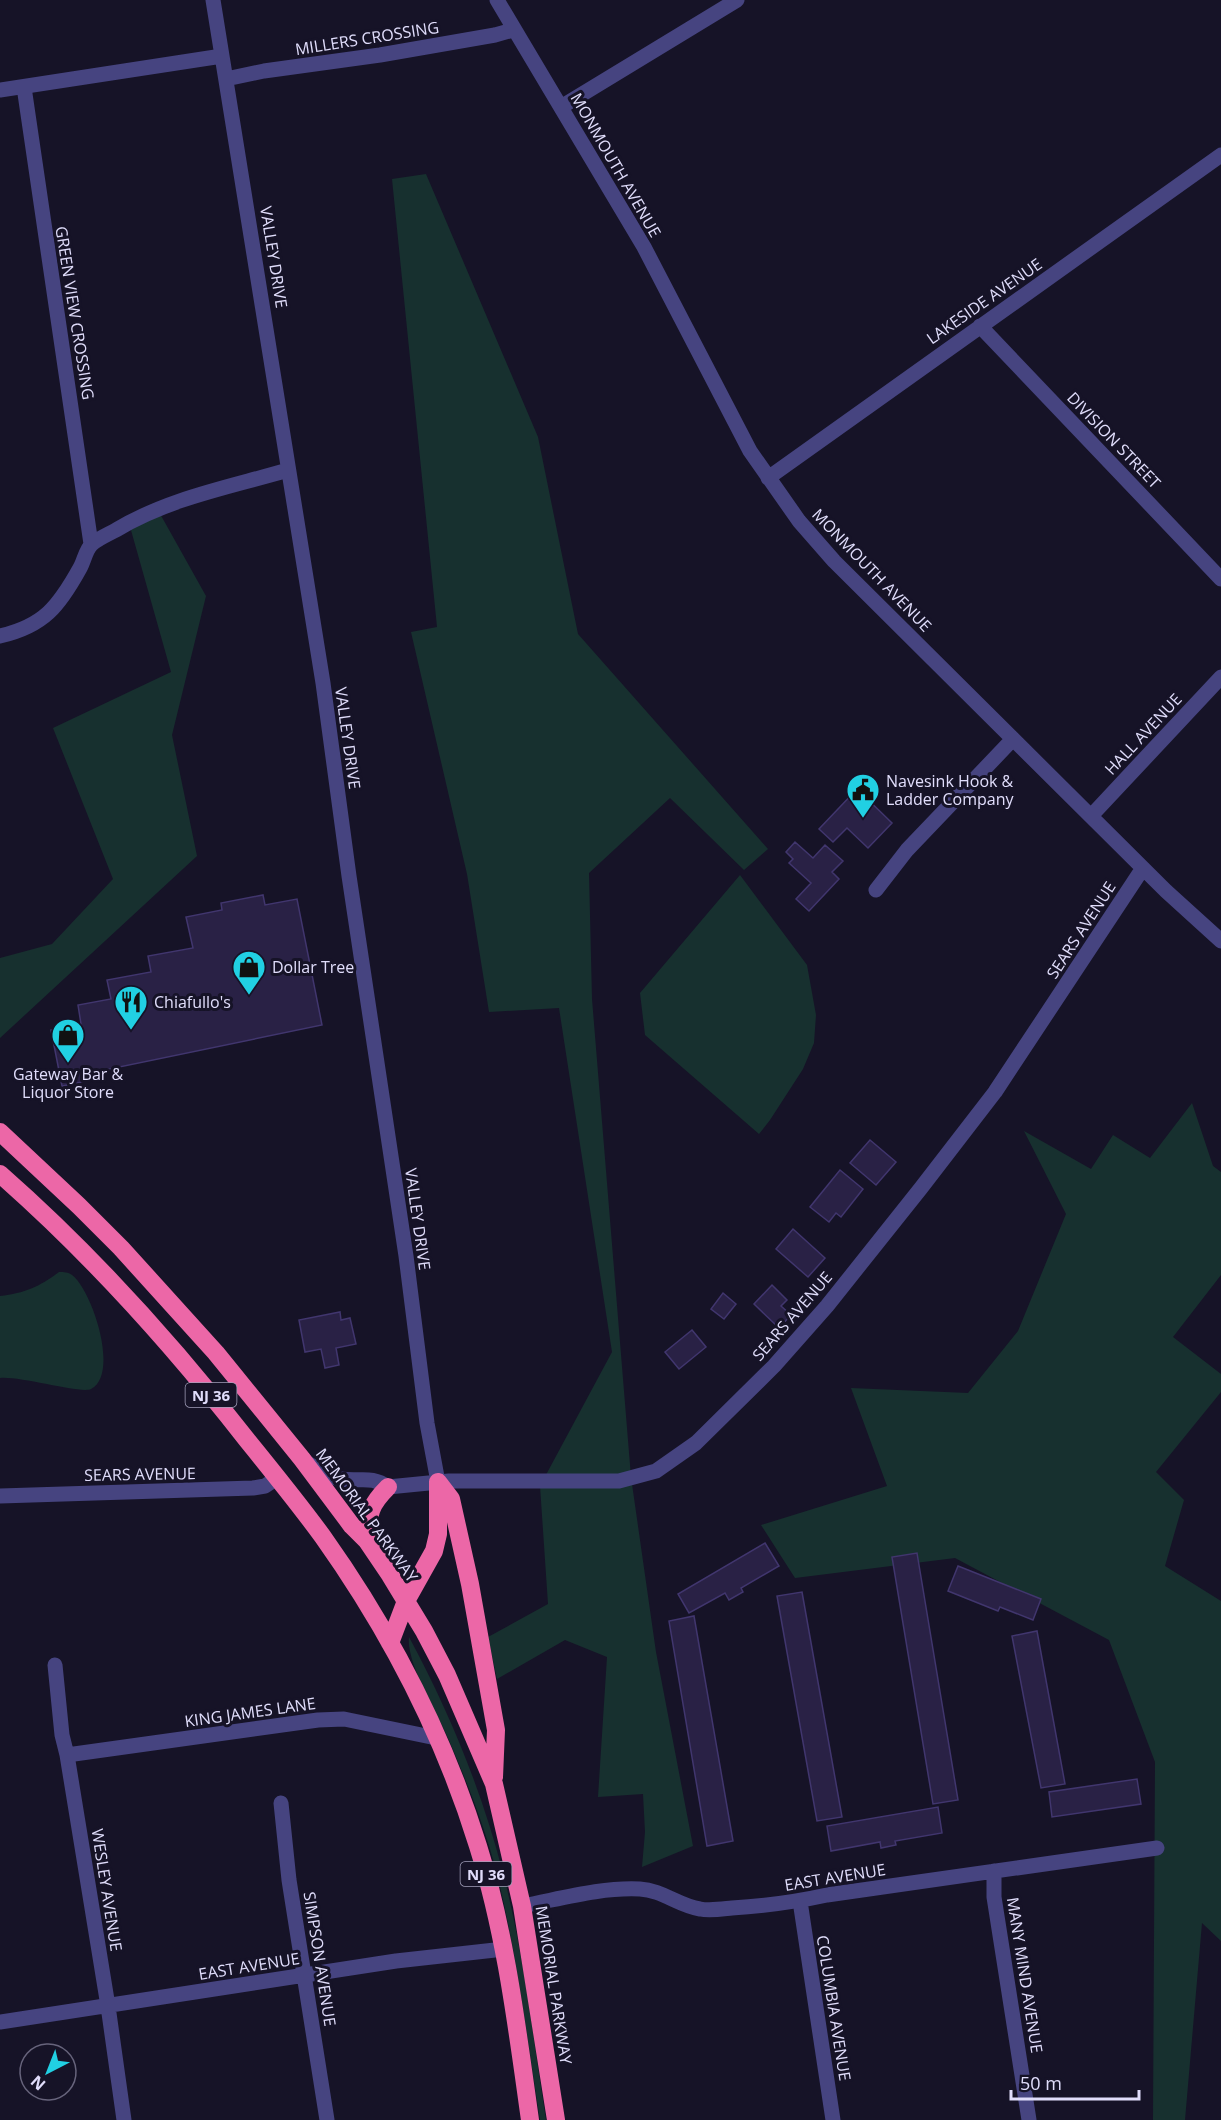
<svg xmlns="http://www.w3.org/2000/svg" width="1221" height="2120" viewBox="0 0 1221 2120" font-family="'Open Sans',sans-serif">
<rect width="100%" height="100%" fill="#161327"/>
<path fill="#17302f" d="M426,174l112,263 40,197 190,215 -24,21 -74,-72 -81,75 3,126 39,478 25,175 37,194 -51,21 3,-35 -2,-38 -45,3 9,-140 -42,-17 -68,39 -9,-42 60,-33 -8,-118 72,-134 -53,-344 -70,4 -22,-138 -56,-242 26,-5 -45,-448z
M154,503l52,93 -34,139 25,121 -197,182v-80l52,-14 61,-65 -60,-151 118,-56 -44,-156z
M740,875l67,90 9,50 -2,28 -11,26 -33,51 -11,14 -114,-99 -5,-42z
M1192,1103l21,63 8,6v103l-48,62 48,37v18l-65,80 28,28 -19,66 56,35v340l-19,-18 -17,197h-32l2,-358 -46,-122 -154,-82 -160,20 -34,-53 126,-39 -36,-98 117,5 50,-62 48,-117 -42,-83 67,38 22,-34 37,23z
M59,1272c5,0 9,0 13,3 20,15 48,99 19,114 -10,5 -70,-13 -91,-11v-82c25,-3 39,-9 59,-24z
M409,1637c40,74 73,154 94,236 21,81 30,165 43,247h-6c-13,-82 -23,-165 -43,-246 -12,-47 -30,-92 -49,-136 -11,-26 -42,-75 -39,-101z"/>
<path fill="#292145" stroke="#41366e" stroke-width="1.5" d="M857,789l35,34 -24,25 -21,-20 -14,14 -14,-13z
M795,842l18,16 12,-13 18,16 -11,11 7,7 -30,32 -13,-12 15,-16 -22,-20 4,-4 -7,-7z
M263,895l2,10 32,-6 25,126 -232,48 2,7 -30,6 -11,-56 30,-6 -3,-19 33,-6 -4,-19 44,-8 -3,-16 45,-8 -7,-31 36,-7 -1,-7z
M870,1140l26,22 -20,23 -26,-22z
M840,1170l23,19 -22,28 -5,-4 -7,9 -19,-15z
M793,1229l32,29 -17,19 -32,-28z
M772,1285l15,15 -6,6 10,9 -12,13 -25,-24z
M723,1293l13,11 -12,15 -13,-10z
M340,1312l1,8 9,-2 6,26 -20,4 3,17 -14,3 -4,-19 -16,3 -6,-32z
M692,1330l14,17 -27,22 -14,-17z
M765,1543l14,23 -38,22 2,4 -14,8 -4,-7 -36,20 -11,-19z
M917,1553l41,247 -25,4 -41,-247z
M958,1566l83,33 -8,21 -33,-13 -2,4 -50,-20z
M802,1592l40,225 -25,4 -40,-225z
M694,1616l39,225 -26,5 -38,-225z
M1037,1631l28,153 -24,4 -29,-152z
M1137,1779l4,25 -89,13 -3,-25z
M938,1807l4,26 -47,8 1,4 -15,3 -1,-6 -49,9 -4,-25z"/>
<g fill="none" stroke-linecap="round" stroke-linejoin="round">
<path stroke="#464480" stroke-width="15" d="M213,0l110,683 26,193 57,380 21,167 11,59
M497,0l147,247 106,204 49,70 35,40 332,330 55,50
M226,79l38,-8 116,-16 115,-20 18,-5
M24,87l67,457
M0,90l222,-34
M561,107l176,-107
M980,326l241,253
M768,478l453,-323
M0,636c44,-10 59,-30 80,-68 4,-7 6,-19 12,-24 7,-6 17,-10 24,-14 53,-32 114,-43 172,-60
M1091,816l130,-139
M876,890l31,-40 106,-111
M309,1464c10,7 20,13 32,15 19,3 30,-4 47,8l61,-6h170l37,-10 40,-28 78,-77 53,-60 94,-118 74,-96 148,-224
M0,1496l253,-8 12,-2 12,-8
M55,1665l7,70 5,20 41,251 16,114
M67,1755l251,-35 26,-1 92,19
M281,1803l8,77 38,240
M994,1871v26l35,223
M800,1901l33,219
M522,1906c38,-7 79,-19 118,-17 22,1 39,17 60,20 10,2 22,0 32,-1 32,-2 63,-6 95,-13l330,-47
M0,2022l396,-61 108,-12"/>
<path stroke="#ec67a7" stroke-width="18" d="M0,1132l79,74 42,42 95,105 86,106 50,67 15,15 23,34 34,56 23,44 47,109 28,122 34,214
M0,1174c91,80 173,171 247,266 26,32 52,64 76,97 66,93 121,199 155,309 28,89 39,182 52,274
M438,1482l13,17 19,85 26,146 -2,47
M367,1541c2,-27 1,-34 21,-54
M390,1643l16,-42 28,-50 4,-17v-52"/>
</g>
<defs>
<g id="civic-pin" transform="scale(1.725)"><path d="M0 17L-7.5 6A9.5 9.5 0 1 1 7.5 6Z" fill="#21d0e3" stroke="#161327"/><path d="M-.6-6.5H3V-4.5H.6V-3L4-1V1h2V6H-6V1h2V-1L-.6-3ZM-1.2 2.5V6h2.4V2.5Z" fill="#111"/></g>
<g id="shop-pin" transform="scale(1.725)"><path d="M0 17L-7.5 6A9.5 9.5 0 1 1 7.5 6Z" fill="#21d0e3" stroke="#161327"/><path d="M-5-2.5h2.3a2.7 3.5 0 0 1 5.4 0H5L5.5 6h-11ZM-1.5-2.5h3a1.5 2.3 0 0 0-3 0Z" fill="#111"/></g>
<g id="restaurant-pin" transform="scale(1.725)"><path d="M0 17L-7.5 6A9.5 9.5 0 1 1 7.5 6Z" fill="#21d0e3" stroke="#161327"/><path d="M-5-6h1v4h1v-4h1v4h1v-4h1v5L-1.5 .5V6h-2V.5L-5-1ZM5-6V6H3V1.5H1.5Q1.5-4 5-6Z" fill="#111"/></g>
</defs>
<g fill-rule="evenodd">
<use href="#civic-pin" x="863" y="790"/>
<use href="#shop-pin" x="249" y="967"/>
<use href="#restaurant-pin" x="131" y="1002"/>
<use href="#shop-pin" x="68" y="1035"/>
</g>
<g text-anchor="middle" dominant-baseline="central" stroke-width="6" stroke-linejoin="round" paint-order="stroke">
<g fill="#161327" stroke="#a3a0bb" stroke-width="1.5">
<rect x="185.5" y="1383" width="51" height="24" rx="4.5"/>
<rect x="460.5" y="1862" width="51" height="24" rx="4.5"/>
</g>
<g font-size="15" font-weight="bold" fill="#e0ddfb">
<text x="211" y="1395">NJ 36</text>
<text x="486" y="1874">NJ 36</text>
</g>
<g font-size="16" fill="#e0ddfb" stroke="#161327">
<text transform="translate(367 38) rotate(-9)">MILLERS CROSSING</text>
<text transform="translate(616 165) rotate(60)">MONMOUTH AVENUE</text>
<text transform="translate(274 257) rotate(81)">VALLEY DRIVE</text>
<text transform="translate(984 301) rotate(-35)">LAKESIDE AVENUE</text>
<text transform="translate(75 313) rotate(81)">GREEN VIEW CROSSING</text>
<text transform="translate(1114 440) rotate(46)">DIVISION STREET</text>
<text transform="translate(872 570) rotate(46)">MONMOUTH AVENUE</text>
<text transform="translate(1143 734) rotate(-47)">HALL AVENUE</text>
<text transform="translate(348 738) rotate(82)">VALLEY DRIVE</text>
<text transform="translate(1081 930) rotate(-57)">SEARS AVENUE</text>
<text transform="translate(418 1219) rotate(82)">VALLEY DRIVE</text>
<text transform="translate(792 1316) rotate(-49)">SEARS AVENUE</text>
<text transform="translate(140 1474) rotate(-1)">SEARS AVENUE</text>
<text transform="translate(367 1515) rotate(54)">MEMORIAL PARKWAY</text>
<text transform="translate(250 1712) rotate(-8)">KING JAMES LANE</text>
<text transform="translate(835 1877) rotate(-9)">EAST AVENUE</text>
<text transform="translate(107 1890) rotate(81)">WESLEY AVENUE</text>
<text transform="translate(320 1959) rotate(81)">SIMPSON AVENUE</text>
<text transform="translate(249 1966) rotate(-9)">EAST AVENUE</text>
<text transform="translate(1025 1975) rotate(81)">MANY MIND AVENUE</text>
<text transform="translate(554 1985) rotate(81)">MEMORIAL PARKWAY</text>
<text transform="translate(834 2008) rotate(81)">COLUMBIA AVENUE</text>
</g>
<g font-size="16" fill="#e0ddfb" stroke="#161327" text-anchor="start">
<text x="886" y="781">Navesink Hook &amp;<tspan x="886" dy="18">Ladder Company</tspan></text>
<text x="272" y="967">Dollar Tree</text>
<text x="154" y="1002">Chiafullo's</text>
<text x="68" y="1074" text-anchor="middle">Gateway Bar &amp;<tspan x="68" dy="18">Liquor Store</tspan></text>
</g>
</g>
<g transform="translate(48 2072) rotate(222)"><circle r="28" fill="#161327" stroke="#67647c" stroke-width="1.5"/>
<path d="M0-4.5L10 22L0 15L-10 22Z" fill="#21d0e3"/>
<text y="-9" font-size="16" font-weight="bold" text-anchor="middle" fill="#e0ddfb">N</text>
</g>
<path d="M1011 2090v9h128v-9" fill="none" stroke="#e0ddfb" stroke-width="3"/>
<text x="1020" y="2090" font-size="18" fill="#e0ddfb" stroke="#161327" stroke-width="4.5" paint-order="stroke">50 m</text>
</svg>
